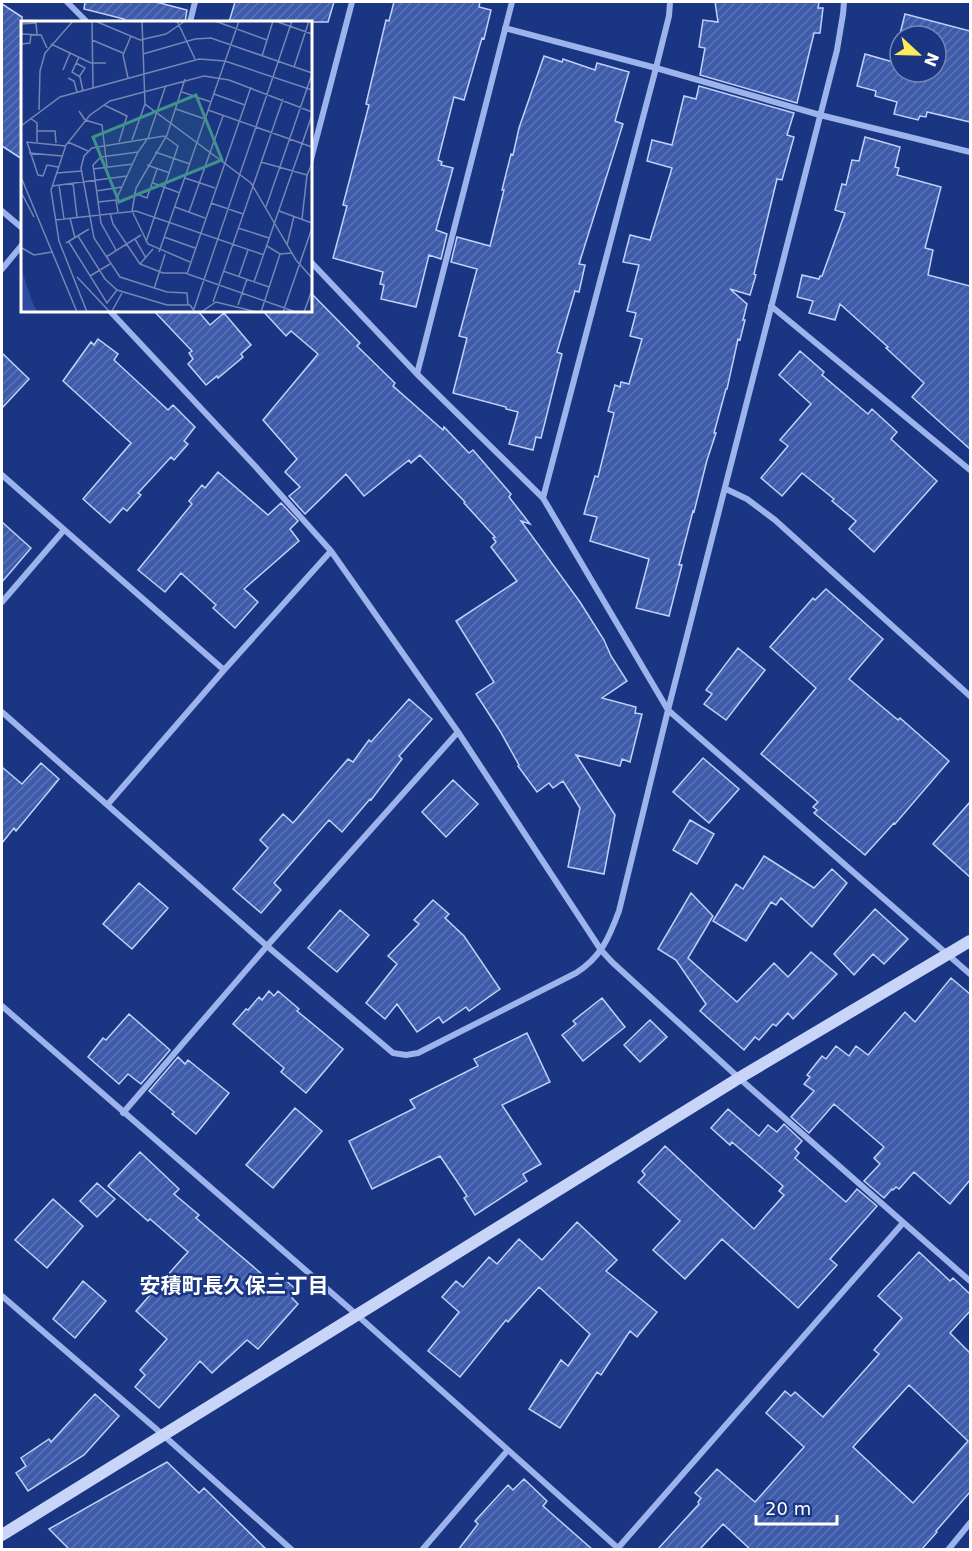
<svg xmlns="http://www.w3.org/2000/svg" width="972" height="1551" viewBox="0 0 972 1551" font-family="'DejaVu Sans','Noto Sans JP',sans-serif">
<defs>
<pattern id="building-hatch" width="6" height="6" patternUnits="userSpaceOnUse" patternTransform="scale(1.5)"><rect width="6" height="6" fill="#3e5baa"/><path d="M-1 1l2-2M0 6l6-6M5 7l2-2" fill="none" stroke="#5b74b7"/></pattern>
</defs>
<rect width="100%" height="100%" fill="#1a3582"/>
<path fill="url(#building-hatch)" stroke="#c2d1f8" stroke-width="1.5" fill-rule="evenodd" d="M85,2h71l31,8 -2,12h-62l1,-3 -40,-10z
M235,2h99l-6,20h-99z
M394,2h86l-1,5 12,3 -7,29 -2,-1 -18,62 -10,-3 -16,63 4,2 -1,3 12,3 -17,62 11,4 -6,25 -12,-4 -13,52 -35,-8 3,-14 -4,-1 3,-12 -50,-14 14,-52 -4,-1 26,-100 -3,-1 20,-84 3,1z
M715,2h104l-1,6h5l-3,25h-6l-17,70 -97,-28 5,-27 -6,-1 4,-27 15,2z
M2,4l20,13v142l-20,-13z
M905,14l65,17v91l-43,-10 -1,5 -6,-1 -2,4 -24,-6 3,-12 -22,-6 1,-5 -19,-5 8,-32 28,8zM900,36h36v36h-36z
M544,56l18,6 1,-3 32,11 2,-7 32,9 -14,49 8,3 -44,140 6,1 -6,27 -4,-1 -18,61 5,2 -21,84 -5,-1 -3,13 -24,-6 9,-32 -12,-3v-2l-53,-14 14,-55 -8,-2 18,-67 -26,-7 6,-25 33,9 14,-56h-2l9,-36 2,1 6,-27z
M699,86l95,27 -7,22 7,2 -12,43 -5,-1 -23,95 2,1 -6,20 -20,-6 17,15 -4,16h2l-5,20 -2,-1 -11,50h-1l-12,44h2l-9,27 -13,52 -1,-1 -14,54h3l-13,51 -33,-8 13,-49 -59,-18 7,-24 -13,-3 11,-38 3,1 16,-64 -6,-2 7,-26 5,2 1,-5 8,2 13,-45 -12,-3 6,-23 -9,-2 12,-46 -16,-3 7,-27 20,5 22,-72 -25,-7 5,-21 20,5 12,-49 12,3z
M865,137l35,10 -5,20 4,1 -2,7 44,12 -16,61 8,2 -5,25 42,11v163l-58,-52 12,-14 -38,-35 2,-1 -48,-43 -5,16 -26,-7 4,-12 -16,-4 5,-22 17,4 1,-3h2l23,-63 -10,-3 7,-26 4,1 6,-25 7,1z
M310,292l50,51 -3,3 38,37 -2,3 50,44 1,-3 25,26 4,-3 38,44 -2,3 21,27 -9,-3 59,81 24,38 7,16 16,25 -25,17 34,9 -1,6 7,1 -12,48 -8,-3 -2,7 -44,-11 39,60 -11,59 -36,-7 12,-59 -17,-27 -10,7 -4,-5 -12,9 -19,-26 1,-1 -19,-34 -24,-37 18,-12 -38,-61 61,-40 -26,-34 5,-5 -3,-4 2,-1 -31,-34 1,-1 -45,-47 -9,8 -2,-3 -45,36 -18,-22 -41,40 -16,-18 11,-9 -15,-15 12,-13 -34,-39 55,-66 -27,-23 -5,5 -24,-26h48z
M153,310h44l13,15 14,-12 27,32 -10,9 2,3 -25,21 -1,-2 -11,9 -18,-21 5,-5 -4,-6 3,-2z
M98,339l20,15 -4,6 54,50 5,-5 22,22 -11,14 4,3 -14,16 -3,-3 -33,36 3,2 -14,16 -4,-3 -13,15 -27,-24 48,-56 -68,-62 28,-39 3,3z
M800,351l24,21 -2,3 46,39 4,-5 25,23 -6,7 46,42 -63,71 -25,-23 7,-8 -24,-20 2,-2 -32,-26 -20,23 -21,-18 27,-32 -8,-6 31,-36 -32,-29z
M2,353l27,26 -27,29z
M218,472l50,43 13,-12 17,18 -8,8 9,12 -55,48 14,13 -23,26 -22,-20 3,-3 -35,-32 -16,19 -27,-22 54,-66 -3,-3 13,-16 3,3z
M2,522l29,26 -29,34z
M826,589l57,50 -34,40 49,41 2,-2 49,43 -54,63 -1,-1 -29,32 -51,-42 3,-3 -4,-3 5,-5 -57,-48 55,-66 -46,-41 43,-49 2,2z
M738,648l27,22 -39,50 -22,-16 8,-10 -6,-4z
M409,699l23,20 -33,37 3,3 -31,41 -1,-1 -28,33 -13,-12 -55,63 7,7 -20,23 -28,-24 35,-41 -8,-8 23,-26 10,9 55,-64 5,3 16,-22 2,2z
M703,758l36,31 -30,34 -36,-31z
M41,763l18,16 -43,52 -2,-3 -12,15v-76l20,17z
M453,780l25,24 -32,33 -24,-25z
M970,802v75l-37,-33z
M690,820l24,14 -17,30 -24,-14z
M764,856l50,32 18,-19 15,14 -35,44 -31,-29 -5,7 -5,-3 -25,39 -33,-20 23,-37 7,5z
M139,883l29,25 -36,41 -29,-25z
M691,893l22,23 -25,42 49,44 37,-39 14,14 23,-25 26,22 -44,45 -5,-6 -12,13 -3,-2 -14,16 -4,-3 -11,13 -44,-39 6,-7 -30,-44 -18,-11z
M433,900l16,14 -4,4 19,18 36,53 -31,22 -3,-4 -23,16 -4,-6 -22,15 -20,-28 -12,15 -19,-16 31,-39 -9,-8 31,-32 -5,-4z
M875,909l33,30 -24,25 -11,-10 -19,21 -20,-21z
M340,910l29,25 -32,37 -29,-24z
M951,978l19,16v186l-20,24 -36,-32 -15,17 -3,-2 -3,3 -1,-1 -8,9 -20,-17 16,-17 -6,-6 10,-11 -50,-43 -25,29 -18,-16 23,-26 -10,-7 6,-7 -3,-2 15,-19 4,3 10,-13 13,10 7,-10 12,9 37,-43 10,10z
M269,991l5,5 4,-5 21,18 -2,2 46,38 -37,44 -25,-21 3,-4 -51,-44 13,-15 2,1 11,-13 3,3z
M602,998l23,29 -42,34 -21,-26 14,-11 -3,-3z
M129,1014l41,36 -29,34 -13,-10 -9,10 -31,-27 15,-19 3,2z
M650,1020l17,17 -27,25 -16,-17z
M527,1033l23,49 -48,23 39,59 -18,10 4,7 -52,34 -11,-17 3,-2 -27,-40 -68,33 -23,-48 66,-33 -5,-8 68,-34 -4,-7z
M178,1057l7,7 3,-4 41,33 -33,41 -24,-20 2,-2 -25,-21z
M295,1108l27,23 -49,57 -27,-23z
M728,1109l31,27 9,-11 9,7 7,-8 18,17 -7,8 4,4 -4,5 51,44 11,-13 20,17 -47,53 7,6 -39,43 -76,-69 -37,40 -32,-29 27,-29 -42,-39 7,-7 -3,-4 23,-25 89,83 30,-34 -5,-4 4,-5 -51,-44 -2,3 -19,-17z
M140,1152l39,37 -5,5 25,21 -3,3 74,63 7,-8 21,18 -6,7 6,6 -40,45 -11,-9 -35,33 -12,-12 -41,47 -24,-21 10,-12 -5,-5 27,-31 -31,-28 52,-59 -38,-33 -2,2 -40,-35z
M97,1183l18,16 -18,18 -17,-16z
M53,1199l30,27 -36,42 -32,-28z
M577,1222l40,38 -11,11 51,41 -20,25 -7,-6 -29,44 -4,-3 -37,56 -31,-19 32,-49 7,6 22,-32 -51,-47 -31,35 -2,-2 -46,57 -32,-26 31,-39 -17,-15 14,-16 7,6 26,-30 8,7 22,-25 23,21z
M919,1252l31,29 3,-3 17,16v17l-20,22 20,20v139l-34,39 1,1 -16,18h-170l-28,-26 -24,26h-42l42,-46 -1,-2 3,-4 -6,-5 22,-24 38,33 49,-55 -38,-34 19,-22 6,5 4,-4 28,25 56,-63 -5,-4 28,-32 -24,-22zM909,1385l59,56 -55,62 -60,-56z
M83,1281l23,20 -31,37 -22,-19z
M95,1394l24,22 -35,39 -56,36 -12,-18 10,-7 -5,-8 28,-19 2,3z
M167,1462l32,31 5,-5 63,62h-197l-21,-21z
M524,1479l23,22 -4,5 50,44h-135l20,-26 -3,-3 33,-36 5,5z"/>
<g fill="none" stroke-linecap="round" stroke-linejoin="round">
<path stroke="#9db3eb" stroke-width="6" d="M67,2l20,20
M190,22l5,-20
M505,28l151,40 164,47 150,37
M310,163l42,-161
M2,211l20,17
M310,261l107,113 126,124 125,212 302,264
M2,269l20,-24
M771,306l199,164
M109,310l146,156 76,85 127,181 143,218 11,12 127,116 231,203
M417,374l95,-372
M2,475l222,195
M726,489l21,10 28,21 195,176
M543,498l113,-430 13,-52 1,-14
M2,602l62,-72
M2,712l265,234 126,107 13,2 12,-2 158,-80c25,-16 33,-35 43,-62l49,-201 169,-660 6,-36 1,-12
M108,804l116,-134 107,-119
M2,1006l355,309 263,235
M123,1113l144,-167 191,-214
M2,1296l160,138 130,116
M618,1548l285,-325
M422,1550l86,-100
M948,1550l22,-27"/>
<path stroke="#c9d5f8" stroke-width="12" d="M2,1535l737,-457 231,-137"/>
</g>
<g text-anchor="middle" dominant-baseline="central" stroke-width="5" stroke-linejoin="round" paint-order="stroke">
<g font-size="21" font-weight="bold" fill="#fff" stroke="#1a3582">
<text x="234" y="1286">安積町長久保三丁目</text>
</g>
</g>
<g transform="translate(21 21)">
<rect width="291" height="291" fill="#1a3582"/>
<path d="M0,247l12,36 5,8h-17z" fill="#2d4ca1"/>
<path fill="none" stroke="#7686b4" stroke-width="1.5" d="M71,0l1,67M74,0l45,19 26,-6 19,-13M121,0l3,83 106,79 45,77 16,18M156,0l18,38M194,0l52,19M254,0l37,13M0,3l15,-1 1,11M0,13l20,1 6,13M71,19l31,13M0,23l9,-1 1,-9M30,23l40,19h15M122,33l52,-15 16,-1 101,35M241,35l11,-35M58,36l-7,15 8,5 3,14M55,42l9,5 -6,9M273,46l15,-46M42,49l7,-17M47,57l6,3 3,11M107,57l-5,-23 8,-19M164,58l-18,56 -31,53 -4,23 16,33 42,18M161,71l29,10M193,73l31,11M83,84l23,11 -8,26M155,88l29,10M18,89l1,-39 5,-18 28,-32M187,89l104,37M58,90l6,9 17,5 5,42M9,97l7,5v19M0,105l39,-29 139,-38 26,2 87,29M16,110h18l1,12M111,119l13,-36M47,121l20,9M134,131l35,12M8,132l33,3M240,141l46,13M126,144l23,8M37,146l-11,-2 -4,11 -5,-1 -11,-33 39,4M72,148l40,-5M36,152l24,-2M0,156l56,135M164,157l30,10M52,162l4,34M132,162l27,10M38,164l5,34M31,165l75,-10M75,170l26,-4M0,171l13,25M113,172l13,5 10,-29M77,181l18,-2M190,182l32,11M154,186l30,11M245,186l46,-133M258,190l33,12M97,191l-2,-12 22,-48 10,-14 18,-53M168,191l34,-96M89,192l3,11 27,40M49,197l5,20M281,198l5,-44 5,-11M34,199l81,-9 128,44M217,207l31,10M57,215l27,43 12,11 50,15h23l5,7M143,216l31,11M114,218l11,19M48,221l38,61 10,-13M125,221l32,-96 -14,-10 -72,12 -8,8 -3,12 13,70 26,39 47,15 20,1 1,12M45,222l23,-14M266,224l7,-29M246,225l13,8 12,-1M1,227l12,7 18,-3M132,228l-13,15 23,9h22l111,39M95,229l-15,-27 -8,-58 8,-8 37,-5M138,231l80,-231M85,236l35,-22M202,250l46,16M166,253l64,-187M69,255l20,-12M218,255l9,-26M56,256l32,34 26,1M233,261l58,-167M133,268l11,-35M192,281l70,-203M217,284l9,-26M173,288l98,-288M91,290l10,-18M66,291l-28,-71 -8,-51 15,-45 24,-30 20,-14 94,-25 25,4 83,32M180,291l15,-10 41,10M240,291l19,-58M262,291l29,-84M283,291l8,-22"/>
<path fill="#3f918b" fill-opacity="0.15" stroke="#3f918b" stroke-width="3" d="M175,74l26,65 -103,42 -26,-65z"/>
<rect width="291" height="291" fill="none" stroke="#fff" stroke-width="3"/>
</g>
<rect width="972" height="1551" fill="none" stroke="#ffffff" stroke-width="6"/>
<g transform="translate(918 54) rotate(112)"><circle r="28" fill="#1a3582" stroke="#7686b4" stroke-width="1.5"/>
<path d="M0-4.5L10 22L0 15L-10 22Z" fill="#fdeb59"/>
<text y="-9" font-size="16" font-weight="bold" text-anchor="middle" fill="#ffffff">N</text>
</g>
<path d="M756 1515v9h81v-9" fill="none" stroke="#ffffff" stroke-width="3"/>
<text x="765" y="1515" font-size="18" fill="#ffffff" stroke="#1a3582" stroke-width="4.5" paint-order="stroke">20 m</text>
</svg>
